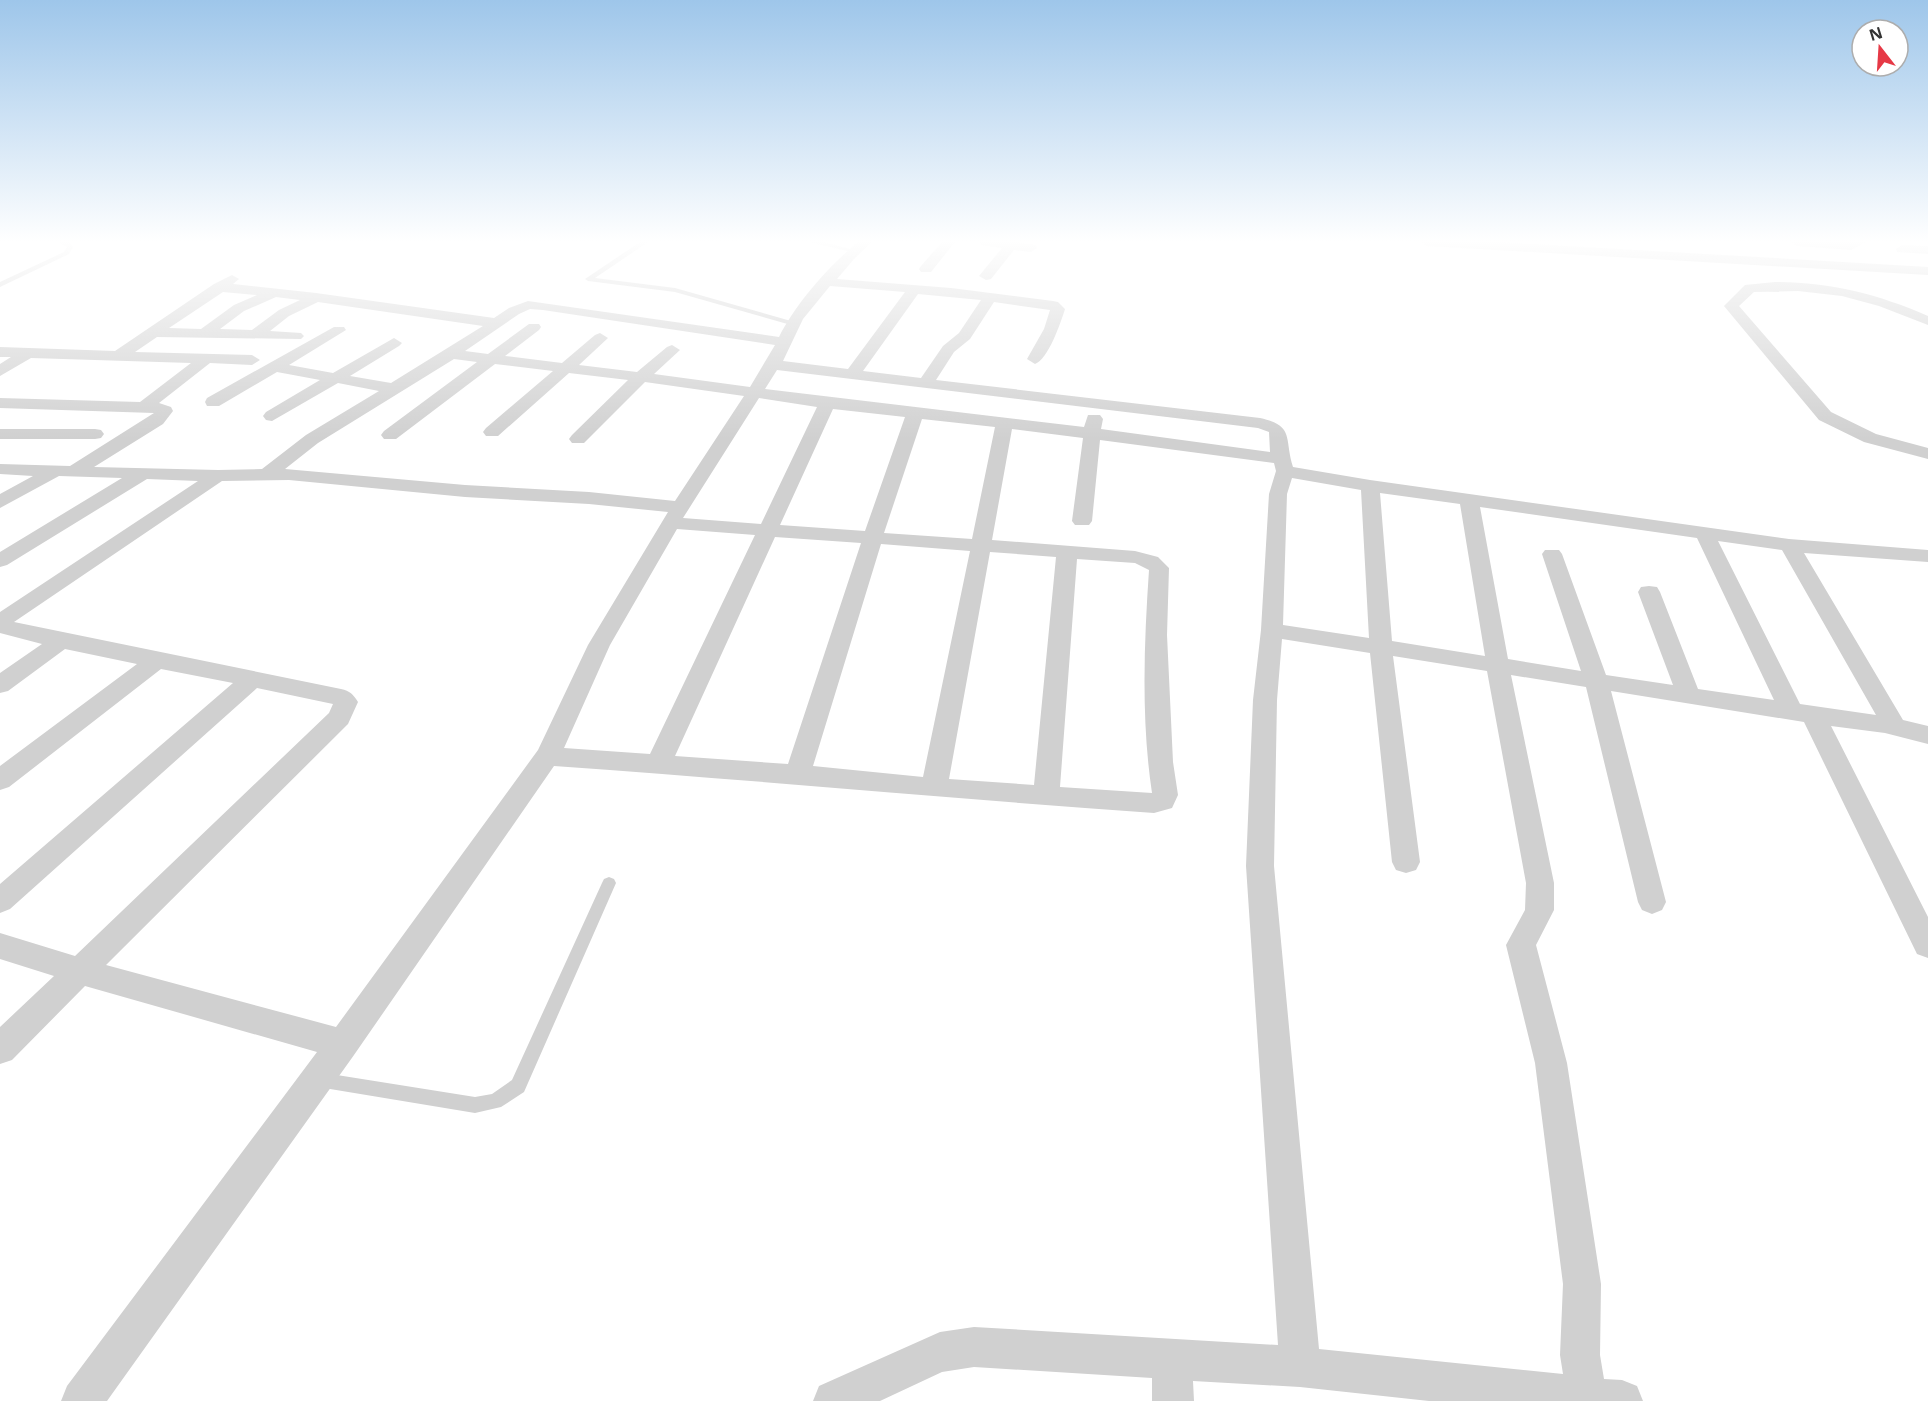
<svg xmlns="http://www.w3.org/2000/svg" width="1928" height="1401" viewBox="0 0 1928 1401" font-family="'Noto Sans',sans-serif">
<rect width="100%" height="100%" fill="#fff"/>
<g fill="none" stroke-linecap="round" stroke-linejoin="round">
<path fill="#d0d0d0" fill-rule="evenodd" d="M58,242h12l3,5 -4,7 -69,33v-5l64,-30 3,-5z
M640,242h8l-53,36 80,10 123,35 -7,2 -116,-33 -87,-11 -3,-2z
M810,242h14l34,9 -3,2z
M609,877l5,2 2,4 -92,209 -23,15 -26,6 -163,-27 -2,-6 2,-6 6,-2 157,25 17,-3 20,-14 90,-197 2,-4z"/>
<path fill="#d0d0d0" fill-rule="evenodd" d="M858,242h14l-18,17 -17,20 114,9 102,13 5,1 7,7c-4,13 -17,51 -30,55l-8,-5 17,-30 6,-19 -56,-8 -24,37 -16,13 -18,28 324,38c35,8 24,20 33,49l77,13 419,59 139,11v12l-124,-9 99,167 25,6v18l-43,-11 -54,-7 97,191v41l-11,-4 -113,-232 -193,-31 55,211 -4,8 -10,4 -10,-4 -4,-8 -52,-215 -75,-12 43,208v27l-18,35 31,118 34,221 -1,71 4,24 18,1 15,6 6,15h-214l-129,-14 -107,-6 1,20h-42v-23l-178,-11 -32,5 -62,29h-67l6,-15 121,-54 34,-5 304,18 -32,-479 7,-166 8,-70 8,-136 7,-23 -2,-8 -174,-23 -8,81 -3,4h-14l-3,-4 11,-83 -71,-9 -20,111 143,11 23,6 11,11 -2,67 6,127 5,33 -6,13 -18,5c-200,-14 -400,-33 -600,-47l-200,289 -247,346h-46l6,-15 250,-334 -232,-66 -73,74 -12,4v-37l54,-51 -54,-17v-26l75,23 254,-243 4,-9 -76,-16 -247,221 -10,4v-29l233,-201 -72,-14 -152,118 -9,3v-24l137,-102 -72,-15 -57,42 -8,2v-20l42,-29 -42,-11v-21l198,-131 -51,-2 -140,86 -7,2v-15l122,-74 -63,-2 -59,32v-14l33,-18 -33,-2v-10l70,2 84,-53 -154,-5v-10l140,4 51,-39 -160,-5 -31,18v-12l11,-7h-11v-10l115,4 99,-67 18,-9 7,4 -6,5 83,9 178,25 15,-10 19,-7 251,36c17,-34 50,-71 79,-95zM830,286l75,6 -57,77 -65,-8 20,-42zM223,292l34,3 -23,10 -33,24 -32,-1zM918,294l63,6 -22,33 -16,13 -22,32 -58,-7zM276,297l24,3 -21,10 -27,20 -32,-1 24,-18zM318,302l165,24 -92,57 -41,-7 49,-30 3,-3 -8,-5 -61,35 -44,-8 57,-35 -2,-3h-10l-127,71 -2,4 2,4h12l58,-34 43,8 -54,32 -3,4 3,4 6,1 66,-38 41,8 -73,44 -44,34 -44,1 -124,-3 69,-43 10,-13 -2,-4 -12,-4 51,-40 42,2 8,-5 -8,-5 -117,-3 22,-15 144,2 3,-3 -3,-3 -31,-2 19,-15zM530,309l13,1 232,35 -25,42 -96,-13 26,-24 -8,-5 -5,2 -30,25 -58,-7 29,-27 -8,-5 -5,2 -33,28 -57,-7 34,-26 2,-3 -2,-3h-10l-41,30 -23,-3 54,-37zM454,359l23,3 -93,69 -3,4 3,4h12l99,-75 58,7 -67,57 -3,4 3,4h12l71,-63 59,7 -56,55 -3,4 3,4h12l61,-61 99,14 -69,105 -86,-9 -124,-7 -180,-16 33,-26zM777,370l481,58 11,4 1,20 -169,-23 2,-10 -3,-4h-12l-4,12 -319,-38zM759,398l58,9 -56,117 -78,-6zM833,409l72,8 -40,114 -85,-6zM922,419l73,8 -23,112 -88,-6zM1292,478l69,12 8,148 -86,-13 4,-131zM289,480l176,17 124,7 79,8 -80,133 -50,105 -202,277 -230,-62 242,-241 10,-22c-5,-8 -8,-11 -17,-13l-327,-67 208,-141zM1380,493l80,11 25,152 -93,-15zM1480,507l217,31 77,162 -76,-11 -38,-97 -3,-5 -8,-1 -8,1 -3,5 35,93 -67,-10 -44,-121 -3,-4h-14l-3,4 39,117 -73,-12zM677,529l78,6 -105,219 -86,-6 46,-103zM775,537l86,6 -73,221 -113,-8zM1718,541l64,9 94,165 -76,-11zM881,544l89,7 -47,226 -110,-11zM990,552l66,5 -22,228 -85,-6zM1077,559l58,4 14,7c-5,73 -8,150 3,223l-92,-6zM1282,639l88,14 22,209 4,8 10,3 10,-3 4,-8 -27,-206 94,15 39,212 -1,27 -19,35 29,118 28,221 -3,71 3,19 -244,-25 -45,-483 3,-166z
M942,242h13l-24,30h-10l-2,-3 2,-3z
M980,242h38l18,3 1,3 -6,4 -17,-2 -23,29 -5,1 -7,-4 23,-28 -21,-3z
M1421,242h79l428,25v8l-501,-29z
M1791,242h75l-15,8 -54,-4z
M1902,245l26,1v8l-31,-2 -1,-3z
M1775,282c54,0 103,12 153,34v9l-49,-19 -37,-10 -44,-5 -44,1 -15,14 92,106 45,22 52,14v11l-64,-17 -45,-22 -95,-114 21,-21z
M0,429h95l6,1 3,4 -3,4 -6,1h-95z"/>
</g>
<linearGradient id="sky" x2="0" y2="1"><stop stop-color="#9ec6ea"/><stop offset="0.55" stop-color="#fff"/><stop offset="1" stop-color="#fff" stop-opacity="0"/></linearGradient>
<rect width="1928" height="439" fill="url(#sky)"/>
<g transform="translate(1880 48) rotate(343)"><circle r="28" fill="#ffffff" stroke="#adadad" stroke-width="1.5"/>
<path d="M0-4.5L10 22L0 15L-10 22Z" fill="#e63946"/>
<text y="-9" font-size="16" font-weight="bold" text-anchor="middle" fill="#333333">N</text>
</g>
</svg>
